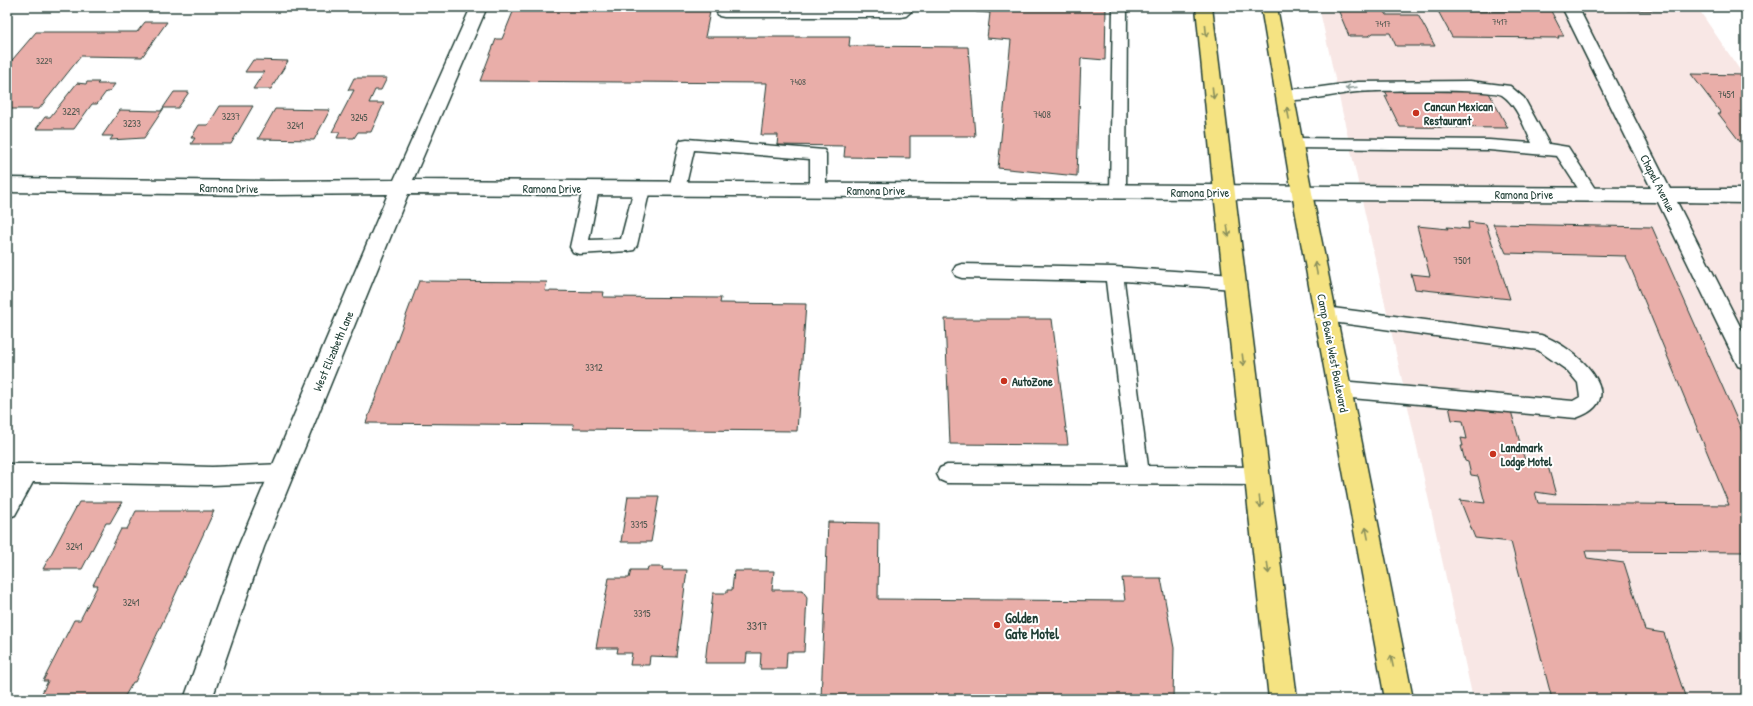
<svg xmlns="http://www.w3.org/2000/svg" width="1753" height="706" viewBox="0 0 1753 706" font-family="'Patrick Hand',sans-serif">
<rect width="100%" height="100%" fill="#fff"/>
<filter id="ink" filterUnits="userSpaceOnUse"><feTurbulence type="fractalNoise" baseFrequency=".025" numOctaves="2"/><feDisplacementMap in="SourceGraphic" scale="8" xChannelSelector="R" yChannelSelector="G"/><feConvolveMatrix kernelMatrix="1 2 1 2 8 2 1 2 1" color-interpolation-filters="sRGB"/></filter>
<g filter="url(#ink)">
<path fill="#f8e7e5" d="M1319,7h378l49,72v620h-273z"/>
<path fill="#e9aea9" stroke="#1f3d34" d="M515,7h196l-6,30h145l-1,9 119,1 7,89h-65v22l-66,-1 1,-11 -68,-1 1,-10h-17l6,-52 -287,-2 16,-42h6z
M977,7h129l-1,53 -24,-2 -4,118 -79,-8 13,-128 -24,-2 3,-25 -14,-1z
M1337,7h20l1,3h26l3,5h31l17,31h-39l-6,-13h-17l-4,3h-20z
M1625,7h77l3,4 -78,-1z
M1438,11h113l13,25h-6l1,2 -107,-1z
M145,22h22l-25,35 -61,-1 -42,53h-32v-43l29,-34h101z
M253,60l35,1 -17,28h-18l11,-17h-19z
M1691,74l55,1v72h-2l-26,-34h3z
M354,78h33l-6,12h-6l-6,13h15l-13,29h-13l-4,6h-17l3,-6h-8l22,-42h-6z
M87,82h12l-2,2h18l-6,8h-3l-9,12h-5l-18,25h-38l9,-12h5l27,-34 9,1z
M1385,91h103l20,37 -108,-1 -15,-31h3z
M174,92h15l-11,16h-14l-20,30 -34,2 3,-4h-11l18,-26 41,1z
M220,106h33l-22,38h-40l4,-6h-4l8,-13h9z
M275,109l55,1 -16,30 -56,-1z
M1468,222l18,2 24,75 -95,-10 -4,-15 19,2 -13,-50 31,3 -1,-2 22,2z
M1493,224l159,3 94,213v112l-161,-1 2,7 37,5 21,67 19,3 22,66h-134l-41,-157 -36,-4 -15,-38 25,3 -7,-27 -7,-1 -3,-13 -3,-1 -4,-15h2l-2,-8 6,1 -4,-18 -11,-1 -3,-14 11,2 -1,-3 52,6 15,53 22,2 8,29 -21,-3 3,11 191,2 -99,-239 -5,-10 -119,-3z
M419,281l128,1 -2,9 59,1 -1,5 118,1 -1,5 86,1 -9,127 -224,-2 1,-4 -208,-2z
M945,319h107l16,126 -118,-1z
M628,496h31l-8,46h-30z
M79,502h43l-12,21h-4l-24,46h-39z
M136,511h78l-79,171h-2l-8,14h-2l-2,3h-82l9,-18h-5l31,-61h6l18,-35h-5l28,-56h6z
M828,522l51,1 -1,76 247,2 -3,-23h39l13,70 -1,51h-352z
M648,567h15l-1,3h25l-11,87 -26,-1 -1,9h-19l2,-12h-15l1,-5h-22l13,-70h20l2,-8h16z
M734,571h40l-2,19h30l5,7 -3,55h-17l-1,17h-26l1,-16h-14l-1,10h-41l8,-70h14v-3h5z"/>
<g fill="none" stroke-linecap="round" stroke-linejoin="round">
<g stroke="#1f3d34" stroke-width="3">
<path id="lane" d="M900,7h16l-10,9 -5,1h-177l-5,-1 -2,-3 2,-3 5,-1h174z
M1113,7h14l-1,185 -2,4 -6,2 -6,-2 -2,-4z
M1470,81l40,5 14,12 25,46 19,3 31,48 -2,4 -6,2 -6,-2 -28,-43 -68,-6 -196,-2 -6,-1 -2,-4 2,-4 6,-1 196,2 43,3c-8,-16 -15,-38 -30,-48 -9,-6 -128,-5 -145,-3 -24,2 -55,12 -78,6l-3,-4 3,-4 35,-2 44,-6z
M687,139l137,11 2,4v36l-2,4 -6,2 -6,-2 -2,-4v-31l-116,-9 -9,39 -2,4 -6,2 -6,-2 -2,-4 10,-45 2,-4z
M591,182l6,2 2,4 -10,52 32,-1 13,-50 2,-4 6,-2 6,2 2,4 -13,56 -3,5 -6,1 -49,3 -6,-2 -3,-5 13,-59 2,-4z
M962,264l152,3 120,8 6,2 3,5 -3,5 -6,2 -110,-8 24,185 108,1 7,3 3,6 -3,6 -7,3 -309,-2 -7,-3 -3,-6 3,-6 7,-3 181,1 -22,-185 -144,-3 -6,-2 -3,-5 3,-5z
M1325,307l216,28c32,11 94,63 35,83l-236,-21 -7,-2 -3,-6 3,-6 7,-2 233,20 7,-4 -2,-14 -10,-12 -30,-21 -213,-29 -7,-2 -2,-5 2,-5z
M7,464h92l113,3 70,-3 7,3 3,6 -3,6 -7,3 -70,3 -179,-3 -18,33 -8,3v-30l4,-6h-4z"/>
</g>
<g stroke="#1f3d34" stroke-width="3">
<path id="street" d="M471,7h16l-74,173 1238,8 -89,-181h16l92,182h76v14l-69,-1 69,136v31l-8,-3 -80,-164 -1250,-8 -144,353 -52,152h-28l54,-152 150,-353 -119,1 -262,-3v-14l262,3 125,-1z"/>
</g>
<g stroke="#1f3d34" stroke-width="3">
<path id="primary" d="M1196,7h16l85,692h-28l-55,-506z
M1261,7h16l35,186 101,506h-28l-93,-506z"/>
</g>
<use href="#lane" fill="#fff" fill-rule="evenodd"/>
<use href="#street" fill="#fff" fill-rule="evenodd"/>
<use href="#primary" fill="#f5e382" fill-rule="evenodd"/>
</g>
<defs><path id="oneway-shaft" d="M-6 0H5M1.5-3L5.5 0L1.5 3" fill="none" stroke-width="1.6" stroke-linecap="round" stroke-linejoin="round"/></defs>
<g stroke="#8a905b">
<use href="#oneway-shaft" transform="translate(1206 31) rotate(84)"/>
<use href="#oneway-shaft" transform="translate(1213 93) rotate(84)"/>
<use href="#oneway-shaft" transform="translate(1288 113) rotate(-101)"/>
<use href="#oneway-shaft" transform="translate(1228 231) rotate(83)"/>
<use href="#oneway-shaft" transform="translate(1316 268) rotate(-101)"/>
<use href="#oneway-shaft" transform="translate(1243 360) rotate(83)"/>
<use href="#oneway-shaft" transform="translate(1260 502) rotate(83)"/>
<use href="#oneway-shaft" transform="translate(1367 533) rotate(-101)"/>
<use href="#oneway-shaft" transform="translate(1268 568) rotate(83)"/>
<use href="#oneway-shaft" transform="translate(1392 661) rotate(-101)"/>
</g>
<use stroke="#8f9e9a" href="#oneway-shaft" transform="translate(1351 88) rotate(173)"/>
</g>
<g fill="#c8321e" stroke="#fff" stroke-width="1.5">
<circle cx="1416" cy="113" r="4"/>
<circle cx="1004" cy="381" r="4"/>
<circle cx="1493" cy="454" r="4"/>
<circle cx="997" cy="625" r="4"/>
</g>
<g text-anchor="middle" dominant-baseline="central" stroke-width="4" stroke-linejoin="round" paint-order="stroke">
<g font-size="9" fill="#525951">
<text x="1500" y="22">7417</text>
<text x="1383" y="24">7417</text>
<text x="44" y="61">3229</text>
<text x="798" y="82">7408</text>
</g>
<g font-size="10" fill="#525951">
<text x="1726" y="94">7451</text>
<text x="71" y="111">3229</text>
<text x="1042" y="114">7408</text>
<text x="231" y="116">3237</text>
<text x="359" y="117">3245</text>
<text x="132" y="123">3233</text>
<text x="295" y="125">3241</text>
<text x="1462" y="260">7501</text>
<text x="594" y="367">3312</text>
<text x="639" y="524">3315</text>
<text x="74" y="546">3241</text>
<text x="131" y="602">3241</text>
<text x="642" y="613">3315</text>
</g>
<g font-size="12" font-weight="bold" fill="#1f3d34" stroke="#fff" text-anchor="start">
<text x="1424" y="106">Cancun Mexican<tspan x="1424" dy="14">Restaurant</tspan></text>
<text x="1012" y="381">AutoZone</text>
<text x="1501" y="447">Landmark<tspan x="1501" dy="14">Lodge Motel</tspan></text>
</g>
<g font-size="12" fill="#1f3d34" stroke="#fff">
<text transform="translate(1658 183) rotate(63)">Chapel Avenue</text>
<text transform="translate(229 188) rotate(1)">Ramona Drive</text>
<text x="552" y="188">Ramona Drive</text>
<text x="876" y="190">Ramona Drive</text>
<text x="1200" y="192">Ramona Drive</text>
<text x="1524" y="194">Ramona Drive</text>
<text transform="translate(333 351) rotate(-67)">West Elizabeth Lane</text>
<text transform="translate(1333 353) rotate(79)">Camp Bowie West Boulevard</text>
</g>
<g font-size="12" fill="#525951">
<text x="757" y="625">3317</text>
</g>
<g font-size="14" font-weight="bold" fill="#1f3d34" stroke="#fff" text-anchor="start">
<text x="1005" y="617">Golden<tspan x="1005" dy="16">Gate Motel</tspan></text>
</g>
</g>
<rect width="1753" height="706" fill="none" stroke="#fff" stroke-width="24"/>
<rect x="12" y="12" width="1729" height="682" fill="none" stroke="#1f3d34" stroke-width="1.5" filter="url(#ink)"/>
</svg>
